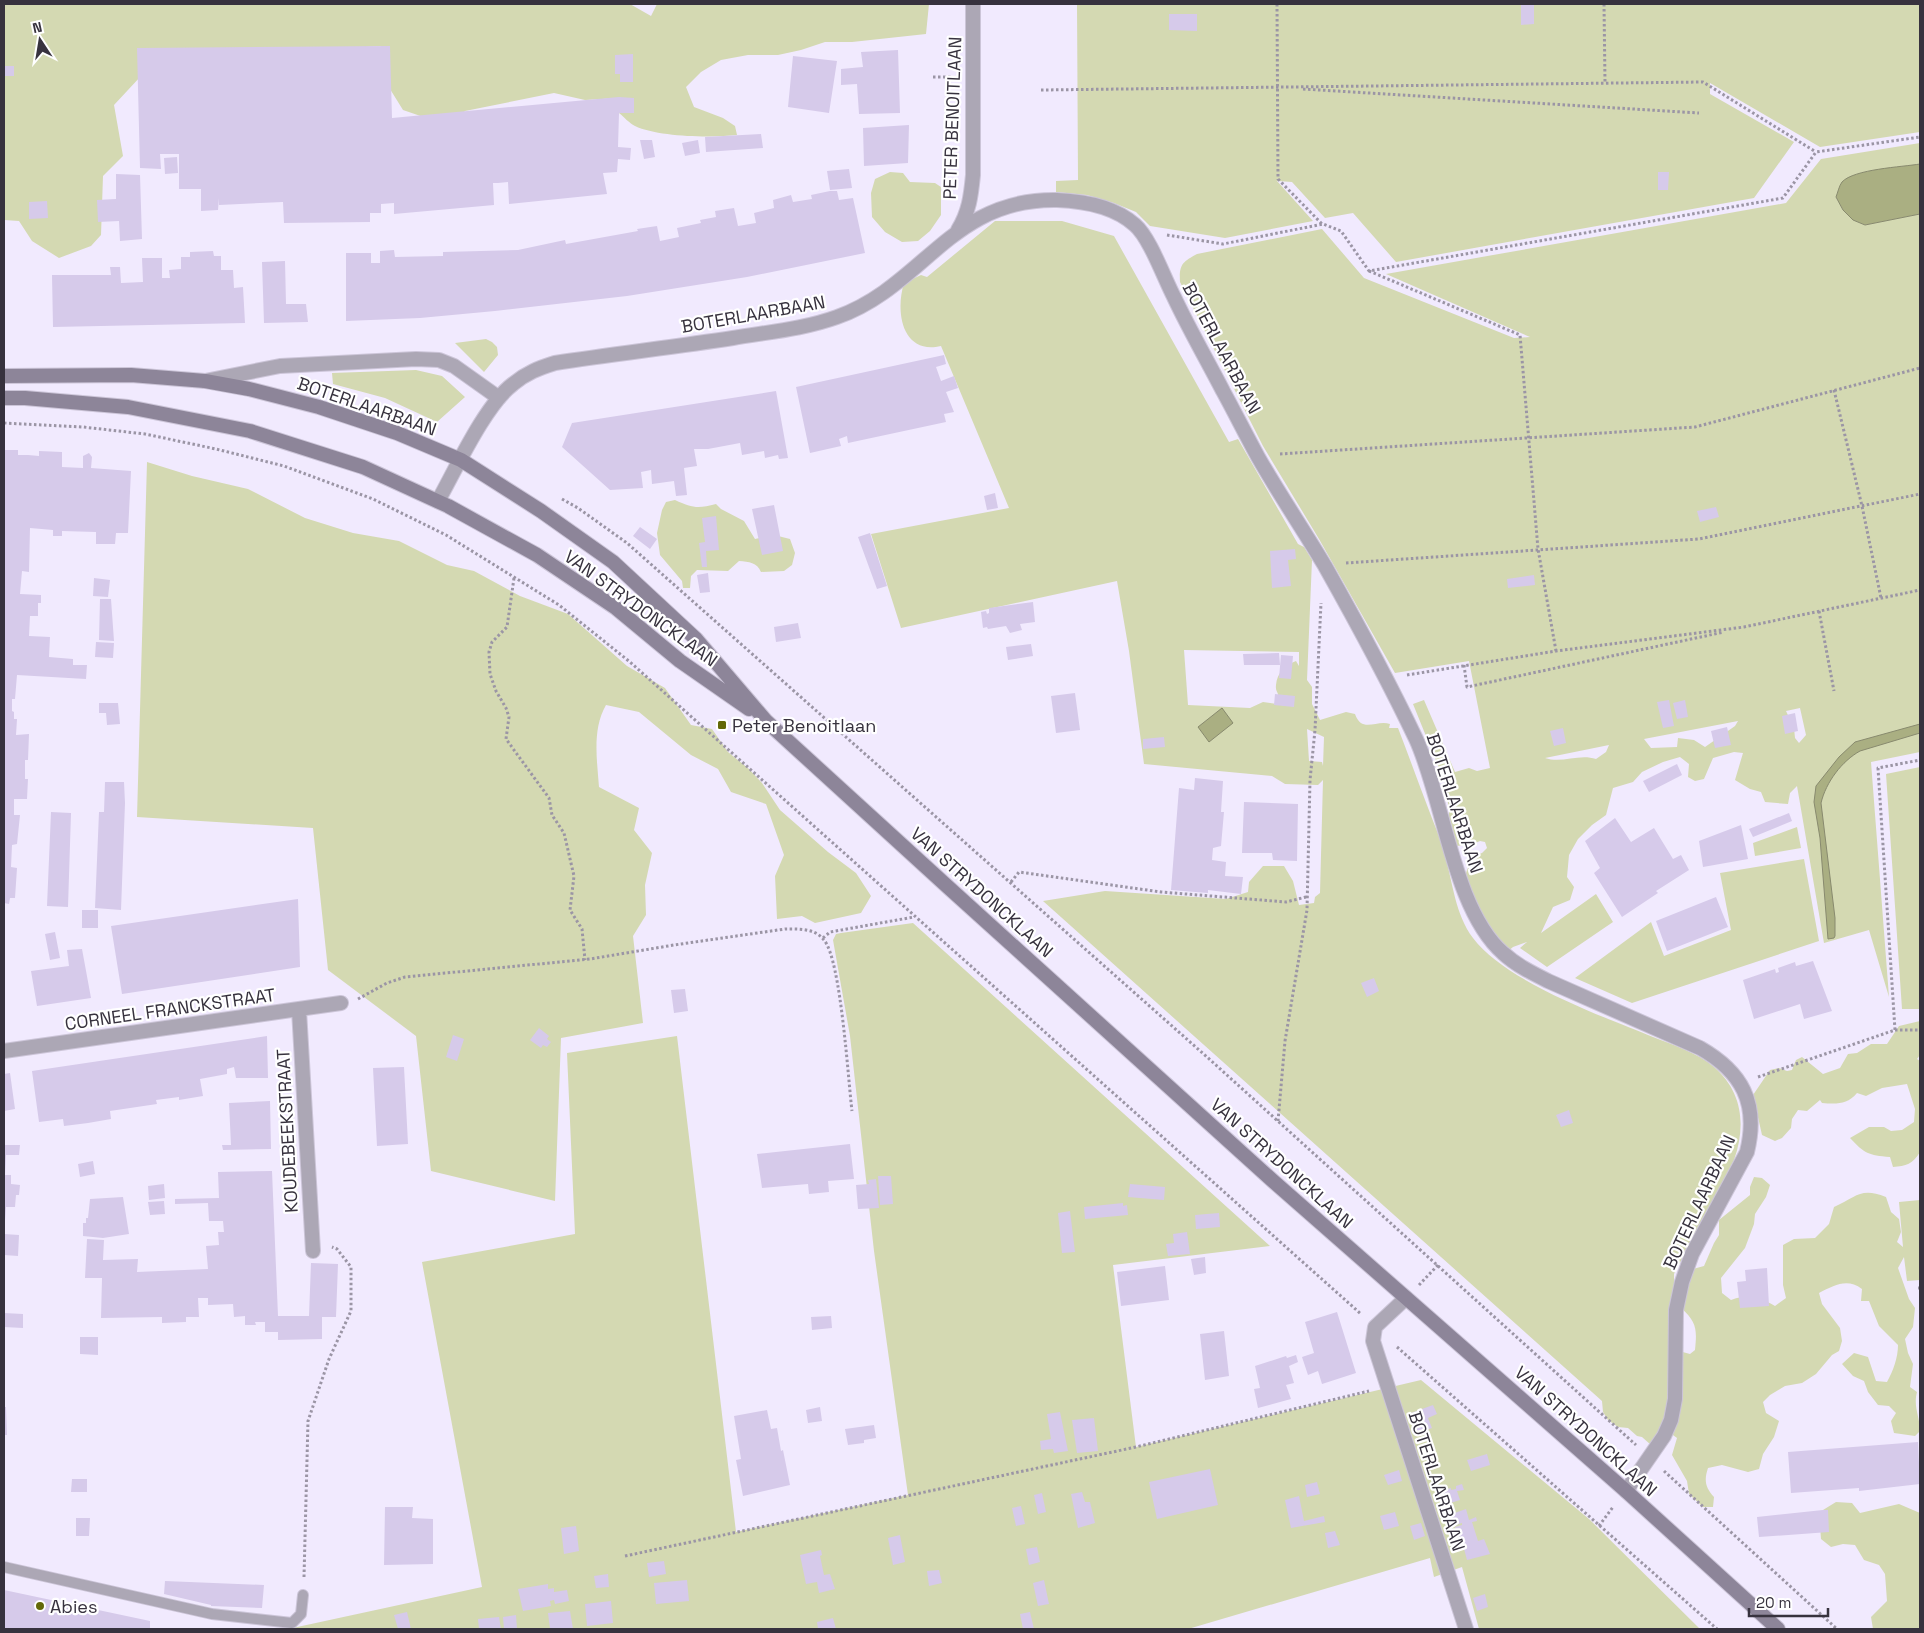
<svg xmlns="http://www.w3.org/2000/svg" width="1924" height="1633" viewBox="0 0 1924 1633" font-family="'Space Grotesk',sans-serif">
<rect width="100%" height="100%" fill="#f1eafe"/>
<path fill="#d4d9b2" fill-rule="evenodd" d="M4,4h626l21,12 6,-12h272l-3,30 -74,8h-27l-24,8 -23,5h-30l-27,5 -20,12 -15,15 8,20 29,11 12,8 2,9c-26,3 -79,2 -102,-9 -6,-3 -11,-9 -16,-13v-15l-34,2 -31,-7 -89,18 -5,7 -22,4 -35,-12 -18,-29 -4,-35 -226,15 -41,44 9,51 -20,20 -2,59 -10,11 -32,12 -27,-17 -13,-20 -15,-1z
M1077,4h843v128l-100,15 -110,-64v11l84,48 -40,56 -358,64 -43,-49 -28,5 -33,-36 -15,-1 36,40 -88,17 -75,-12 -14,-14 -22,-9 -27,-8 -31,-3v-11l22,-1z
M1920,143v21l-53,8 -31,25 7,13 10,10 12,5 55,-11v538l-49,10 18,235 -20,-67 -45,13 -27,-157 -7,7 -2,11 -23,-2 -4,-10 -11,-3 -15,-9 8,-27 -9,-1 -21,6 -9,21 -9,2 -7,-4 1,-13 -9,-7 -17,5 -21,10 -9,10 -20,6 -7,27 -14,10 -14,14 -9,16 -2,22 7,10 -4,13 -17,7 -12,26 55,-39 17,28 -66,45 -27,-19 7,-6 -14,5 -6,5 -46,-63 6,-19 8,-15 7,-2 5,-5 -2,-6 -5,-1 -7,3 -17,2 -7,-16v-20l-4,-27 -32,-79 11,-4 31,72 14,-4 8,3 13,-3 -21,-107 -74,12 -76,-134 -56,-93 -83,-164c-1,-17 2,-20 17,-28l125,-25 42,49 150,60 16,-1 -144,-63 400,-71 35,-44zM1800,708l6,27 -7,8 -4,-5 -1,-10 -8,-17zM1738,721l-3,5 -30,21 -11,-7 -16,-2 -1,9 -26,1 -7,-9zM1609,745l-3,7 -10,7c-17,-6 -34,5 -51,-1z
M890,172l13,1 7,9 25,1 6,4v28l-11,16 -12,10 -16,1 -17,-10 -13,-15 -1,-24 4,-14z
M995,221h67l52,15 115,206 9,-3 60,105 6,3 8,13 -5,120 5,7v17l8,16 26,-8 9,2c7,20 22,5 35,10l-1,4h9c11,28 21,57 32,85 5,14 12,28 15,43 8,27 10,58 28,82 33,44 129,78 180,99 20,8 45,16 61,30 29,25 32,59 20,93l-60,114v34l5,43 11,3 5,-4c2,-20 2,-28 -14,-42l12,-39 11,-3 10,-23 5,-8v-15l31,-25v-8l4,-10 8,1 8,7 -4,12 -11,17 -1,10 -9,24 -24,30 1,15 9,7c19,-7 27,-4 44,6l11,-8 -3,-13v-40l11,-6 21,-1 14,-14 5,-17c23,-10 26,-20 52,-10l5,15 8,7 2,13 -4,10 6,5 -4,-45 21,-2v80l-13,1 -3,-24 -6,11 11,31 6,9 -2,19 -8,12 3,14 5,11 -3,23 7,5c-4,15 3,25 3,39l-5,5 -21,-3 -3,-12 5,-8 -7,-7 -11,-1 -10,-13 -4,-11 -11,-5 -11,-12 12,-11 14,4 8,24 11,1c6,-11 11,-24 11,-37l-19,-19 -10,-25h-8l1,-12c-15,-11 -27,-4 -43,4l3,11 18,24 2,13 -3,10 -7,4 -16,19 -14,9 -17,3 -15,9 -7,7 3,11 13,8 -5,16 -11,17 -4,15 -11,3 -26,-7 -14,3c-4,12 -3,19 6,29l-1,10h-10l-14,-13 -2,-13 -15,-26 5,-17 -15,-11 -2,26 -18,-16 -5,-1 -9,-8 -10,-1 -10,-7 -5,-8 -1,-11 -559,-500 62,-10 121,8 22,-7 1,-10 14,-16h21l9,15 6,24 15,-2 1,-6 5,-4 3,-113 -5,5 -33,-1 -13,-8 -128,-12 -15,-113 -12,-70 -216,47 -30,-94 138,-26 -68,-162c-39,9 -46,-34 -37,-63l17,-8 6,2zM1184,650l115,2v14l-3,-5c-11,4 -19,12 -20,24 -1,9 5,6 1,19l-14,-2 -13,6 -62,-3zM1307,729l17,8 -1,29 -1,-4 -13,-1z
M486,339l6,3 5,5 1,8 -14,17 -29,-29z
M416,370l26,6 23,21 -28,25 -52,-24 -52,-14 -1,-11z
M147,462l45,14 56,13 57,29 48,15 46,8 48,24 27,6 46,25 48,18 59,52 38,22 26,37 21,4 16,23 21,17 13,14 18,27 48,42 28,21 15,23 -10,17 -46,10 -13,-7 -25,3 -2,-43 9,-21 -18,-51 -35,-12 -13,-23 -27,-14 -52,-43 -33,-7c-14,24 -9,55 -7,82l40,21 -5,22 18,23 -7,32 1,30 -13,21 10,87 -82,15 -6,163 -124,-30 -15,-135 -88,-66 -15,-142 -176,-11z
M675,500c17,8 23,9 41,4l5,5 23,12 11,18 19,-4 16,4 5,14 -3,12 -8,6 -23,1c-4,-10 -12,-10 -22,-11l-11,10 -31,-1 -6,6 -1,12h-7l-1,-7 -22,-26 -3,-22 5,-23 4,-8z
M1920,767v242h-18l-16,-235z
M1797,827l4,21 -46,8 -2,-13z
M1804,859l15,82 -187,62 -57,-25 76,-56 13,34 67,-26 -11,-57z
M913,923l357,323 -157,19 23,182 285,-67 168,139 111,110h-221l-17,-62 -28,10 -4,-19 -242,71h-900l194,-42 -60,-325 153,-28 -8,-181 110,-17 59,496 172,-37 -34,-244 -24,-215 -17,-96 3,-6 5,-1z
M1920,1021v34l-3,4 3,2v91c-7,12 -14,14 -27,15l-3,-10c-22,-2 -25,-3 -40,-19l19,-11h15l7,4 11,-1 12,-8 1,-13 -8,-25 -25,4 -16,8 -9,-3c-10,12 -21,11 -35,10l-2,-3 -13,11 -9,-1 -6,9 -1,9 -9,10 -7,3 -13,-6 -9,-40 17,-25 9,-2 8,3 5,-1 4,-10 6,-3 21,17 17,-6 8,-14 9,-1 14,-9h16l12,-18z
M1836,1502l16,1 8,10 39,-9 21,9v116h-47l-2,-12 16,-16 -2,-27 -6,-9 -15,-5 -9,-15 -12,-1 -12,3 -10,-8 -1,-14 3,-15z"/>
<path fill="#aaaf82" stroke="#888a6e" d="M1920,164v50l-55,11 -12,-5 -10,-10 -7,-13c2,-5 3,-11 6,-15 12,-13 60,-15 78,-18z
M1222,708l11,15 -24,19 -11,-15z
M1920,724v9l-60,18c-18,10 -34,31 -39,52l14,115v18l-1,2 -6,1 -8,-101 -6,-36 2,-16 23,-29 16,-15z"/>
<path fill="#d6caea" d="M1521,4h13v20l-13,1z
M1169,14h28v17l-28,-1z
M390,46l2,72 227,-21 15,1v15h-15l-1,34 13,1 -1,12 -12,-1 -1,13 -14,1 4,21 -98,10 -1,-22 -10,1h-5l1,22 -100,9v-11l-13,1v9h-11v9l-86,1 -1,-21 -64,3v-7l-1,12 -17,1v-22h-22v-35h-19l1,15 -21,-1 -3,-120z
M898,50l2,63 -41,1 -2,-30 -16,1v-16l22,-2 -2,-15z
M633,54v28h-13v-8h-5v-19z
M793,56l44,5 -8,52 -41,-6z
M4,66h10v10h-10z
M909,125l-1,38 -44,3 -1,-38z
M761,134l2,14 -57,4 -1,-15z
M640,140h12l3,17 -11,2z
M698,140l2,13 -15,3 -3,-13z
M177,157l1,16 -13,1 -1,-16z
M849,169l3,19 -22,2 -3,-19z
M1658,172h11l-1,18h-10z
M116,174l24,1 2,64 -22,2 -1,-20 -21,1 -1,-22 19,-1z
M830,191h7l2,9 14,-2 12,55 -118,24 -120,19 -132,15 -75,7 -74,3v-68h25v10h9v-12l14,-1 1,7 48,-1v-4l75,-2 47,-10 1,4 72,-13 -1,-2 20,-3 3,15 19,-4 -2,-9 24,-5 -1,-3 16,-3 -1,-6 19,-3 4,18 18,-3 -2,-10 20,-5 -1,-8 18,-5 2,7 19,-3 -1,-4z
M47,201l1,17 -19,1v-17z
M213,251l1,5h7v14h12l1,18 9,-1 2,36 -192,4 -1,-52h59l-1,-8h10l1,16 22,-1 -1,-24h20v20h8l-1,-8 12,-1v-12h9v-5z
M285,261l1,43h20l2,18 -44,1 -2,-61z
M944,355l2,9 -10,3 5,14 13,-5 4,12 -12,4 8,20 -10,2 2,8 -98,21 -1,-7 -8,3 2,7 -31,7 -14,-66z
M776,391l12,67 -9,1 -1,-4 -13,3 -1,-7 -22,4 -2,-12 -32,6h-14l3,17 -13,2 3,27 -11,1 -2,-15 -22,3 -1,-14 -10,2 2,16 -33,2 -48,-43 10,-24z
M4,450h14v5h10l11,1v-5l23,1v15l21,1v-12l6,-3 3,4 -1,11 40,3 -3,62h-12l-1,11h-19v-12l-34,-1v5h-9v-6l-23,-2 -1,44 -7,-1 -2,23 21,1v8h-3v13h-8l-1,20 21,1 -1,20 24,2v6h14l-1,14 -69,-4 -2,24h-3v12l2,1v7h3l-1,16 13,-1 -1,26h-3v19h3l-1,20h-13v16h6l-3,29 -5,1 -1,22 6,1 -2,30h-5l-1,6 -5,-1z
M995,493l3,15 -11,2 -3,-14z
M774,505l9,46 -21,4 -10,-46z
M1716,507l3,10 -19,5 -3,-11z
M716,516l3,34 -13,1 1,16h-5l-3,-24 6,-1 -3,-24z
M640,527l17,12 -7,10 -17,-13z
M870,533l17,53 -10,3 -19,-52z
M1295,549l1,10 -8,1 3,26 -19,2 -2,-37z
M708,573l2,19 -10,1 -3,-18z
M1534,575l1,10 -27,3 -1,-9z
M94,578l16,2 -2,17 -15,-1z
M100,599h11l3,42 -15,-1z
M1033,602l2,20 -15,2 2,6 -12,3 -4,-7 -18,3 -1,-2 -4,1 -2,-16 5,-1 1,3 2,-1v-5z
M798,623l3,15 -25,4 -2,-15z
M96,642l18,1 -1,15 -18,-1z
M1031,644l2,12 -25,4 -2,-13z
M1279,653l1,12h-36l-1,-11z
M1281,655l12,1 -2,23 -12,-1z
M1075,693l5,37 -24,3 -5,-37z
M1275,694l20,2 -1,11 -20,-2z
M1669,700l5,26 -11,2 -6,-26z
M1685,700l3,17 -11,2 -4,-16z
M99,703h19l2,21 -13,1 -1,-12h-7z
M1795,713l3,18 -13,3 -3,-18z
M1727,727l4,18 -16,3 -4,-17z
M1563,728l3,15 -12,3 -4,-15z
M1164,737l1,10 -22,2v-10z
M1677,764l5,11 -33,17 -6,-11z
M1195,778l28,3 -2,31h3l-3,34 -8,2 -1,12 14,2 -1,14 18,1 -2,17 -33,-4v3l-37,-3 8,-102 15,2z
M105,782h19l1,21 -4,107 -26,-2 4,-96h5z
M1244,802l54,2 -1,57 -24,-1 -1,-7h-30z
M51,812l20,1 -3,94 -21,-1z
M1789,813l3,8 -39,16 -4,-8z
M1615,818l16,24 23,-14 19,31 8,-4 8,15 -33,21 2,2 -36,24 -28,-44 6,-5 -15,-27z
M1741,825l7,34 -45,8 -4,-26z
M1716,897l12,30 -61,24 -11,-30z
M298,899l2,68 -178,27 -11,-68z
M82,910h16v18h-16z
M55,932l5,26 -10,2 -5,-26z
M82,949l9,49 -54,8 -6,-35 38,-5 -2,-16z
M1813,961l19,50 -28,8 -4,-15 -46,15 -11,-39 32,-11 1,4 3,-1 -1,-4 17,-6 1,4z
M1374,978l5,13 -12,6 -6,-14z
M685,989l3,22 -14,2 -3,-23z
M539,1028l10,8 -2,3 4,3 -4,5 -4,-2 -2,3 -11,-8z
M453,1035l11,4 -7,22 -11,-4z
M267,1036l1,42h-32l-2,-11 -7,2v5l-27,5 3,17 -24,4v-3l-23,3 1,4 -47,7 1,8 -23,4 -24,3 -1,-7 -24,3 -7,-51z
M404,1067l4,77 -31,2 -4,-78z
M10,1073l5,36 -11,2v-37z
M270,1101l1,48 -48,1 -1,-5h9l-2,-42z
M1569,1110l4,13 -12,4 -5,-12z
M850,1144l4,35 -26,2 1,11 -20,2 -1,-10 -46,4 -5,-34z
M5,1145h15l-1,10h-13l-1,20h6v9l9,1 -1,10h-3l-1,12h-9l-1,14h-1v-66z
M93,1161l2,13 -15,3 -2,-13z
M272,1171l6,145h31l2,-53 27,1 -2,53h-14v22l-44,1v-8h-13v-10h-10l1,3h-11v-9l-11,1 -1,-13 -25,1v-7h-10l1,19h-13v5l-24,1v-6l-61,1 1,-40h-17l2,-39 17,1 -1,20 35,-1 -1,13 71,-3 -2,-23 13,-1 -1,-13h6l-1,-11h-14l-1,-18 -33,1v-5l44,-1 -1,-26z
M878,1176h13l2,28 -13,1z
M876,1179l3,29 -21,1 -2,-24 13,-1 -1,-4z
M164,1184l1,14 -16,2 -1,-14z
M1130,1184l35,3 -1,13 -36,-3z
M123,1197l6,37 -26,4 -20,-2v-13h3v-5h2l2,-19z
M164,1201l1,13 -15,1 -2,-13z
M1123,1203v3l4,-1 1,10 -43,4 -1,-12z
M1070,1211l5,41 -13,1 -4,-40z
M1219,1213l1,14 -24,2 -1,-14z
M1187,1232l3,22 -22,2 -2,-12 8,-1 -1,-9z
M4,1234l15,1 -1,21 -14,-1z
M1205,1257l1,16 -12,2 -3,-16z
M1165,1266l4,34 -48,6 -4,-34z
M1767,1268l2,38 -29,2 -3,-26 9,-1 -1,-11z
M1337,1312l19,61 -34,11 -4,-13 -10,4 -6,-18 12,-4 -9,-31z
M4,1313l19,1v14l-19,-1z
M831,1316l1,12 -20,2 -1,-13z
M1224,1331l5,45 -24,4 -5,-46z
M80,1337h18v18l-18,-1z
M1296,1355l2,7 -9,4 5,17 -8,2 5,14 -33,9 -4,-19 6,-1 -5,-22 31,-10 1,2z
M1433,1405l4,9 -9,4 4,10 -14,5 -7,-20z
M4,1407h2l1,28h-3z
M820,1407l2,14 -14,2 -2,-13z
M767,1410l4,19 6,-1 4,23 2,-1 7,35 -47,11 -7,-36 5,-1 -7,-43z
M1060,1412l8,39 -14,2 -1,-4 -12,1 -1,-9 11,-2 -4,-25z
M1094,1418l4,33 -21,2 -5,-33z
M874,1425l2,13 -12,2v3l-16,2 -3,-16z
M1918,1442l2,42 -61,7v-3l-68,5 -3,-41z
M1487,1454l3,11 -19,6 -4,-11z
M1210,1469l8,36 -61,14 -8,-37z
M1399,1470l3,11 -14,4 -4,-10z
M72,1479h15v13h-16z
M1317,1482l3,12 -13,3 -2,-12z
M1462,1484l2,6 -7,1 3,9 -16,5 -4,-14 11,-3v2l5,-1v-3z
M1082,1492l3,10h5l5,21 -17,5 -7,-34z
M1042,1493l4,19 -8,2 -4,-19z
M1299,1496l5,25 20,-5 1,6 -34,6 -6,-28z
M1021,1506l4,18 -9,2 -4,-18z
M385,1507h28l-1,11 21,1v45l-49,1z
M1466,1509l3,11 7,-3 1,4 -5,1 6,19 6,-2 6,15 -23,6 -4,-15 -2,-2h-2l-4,-16 7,-2v-2l-10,3 -3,-11z
M1823,1510h5l1,22 -70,5 -2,-20z
M1395,1512l4,14 -15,4 -4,-14z
M76,1518h14l-1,18h-13z
M1421,1523l4,13 -11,4 -4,-14z
M576,1526l3,25 -15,3 -3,-26z
M1335,1531l5,14 -12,3 -3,-15z
M900,1535l5,27 -12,3 -5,-27z
M1037,1547l3,15 -11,3 -3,-16z
M821,1550l1,5 -2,1 4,19 6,-1 5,15 -16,4 -2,-11 -11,2 -6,-29z
M664,1561l2,13 -17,3 -2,-14z
M939,1570l3,13 -13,3 -2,-15z
M608,1574l1,13 -13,1 -2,-12z
M687,1580l2,21 -33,3 -2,-21z
M1044,1580l5,24 -11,2 -5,-23z
M165,1581l99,4 -2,23 -51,-2v-1l-47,-11z
M548,1584v5l6,-1v4l13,-2 2,11 -14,3 -1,-4 -4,1 1,5 -28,5 -5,-22z
M4,1590l146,31v8h-146z
M1485,1594l3,13 -11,4 -4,-13z
M611,1601l2,22 -26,3 -2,-22z
M570,1611l3,18h-23l-2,-16z
M407,1612l4,17h-13l-4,-14z
M1030,1612l4,17h-11l-3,-15z
M516,1615l1,14h-13l-1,-12z
M499,1617l2,12h-22l-1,-10z
M833,1618l3,11h-18l-1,-7z"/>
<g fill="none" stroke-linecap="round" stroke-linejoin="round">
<g stroke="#ccc5d8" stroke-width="12">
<path id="service" d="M4,1567l208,47 80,9 9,-9 2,-19"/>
</g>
<g stroke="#ccc5d8" stroke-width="16">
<path id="minor" d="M958,230c11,-18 13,-34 15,-55v-171
M205,381l75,-15 136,-7 23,1 15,6 45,32
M438,501c18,-32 47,-96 75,-117 13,-11 26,-16 42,-21 59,-9 119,-16 178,-25 35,-6 71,-9 104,-21 87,-31 114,-119 220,-117 26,1 58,7 78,25 15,13 29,53 39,72 15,32 33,63 49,94 12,22 23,44 35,66 21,37 45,72 67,109 32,57 63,114 91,173 28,61 37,170 87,214 13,12 29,20 45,28l152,67c42,24 59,55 47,104l-55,102 -10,28 -6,28 -1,89 -4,21 -7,16 -38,55
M299,1010l14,241
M4,1051l337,-48
M1406,1298l-31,29 -2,14 93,288"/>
</g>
<g stroke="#ccc5d8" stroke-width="16">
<path id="secondary" d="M4,376l127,-1 74,6 44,8 70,18 78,26 64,27 80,51 72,51 83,77 70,82 182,166 325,294 353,310 152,138
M4,398h21l103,9 122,24 113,36 85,39 89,49 79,53 64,53 69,48"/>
</g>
<path stroke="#9b95a5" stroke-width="3" stroke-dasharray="2.5 2.5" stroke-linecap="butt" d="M1277,4l1,175 44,45
M1604,4l1,79
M933,77h20
M1303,89l396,24
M1041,90l662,-8 113,70
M1167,235l56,9 100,-20 18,7 28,40 414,-73 33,-46 104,-15
M1369,271l151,64 18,214 18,102
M1834,390l28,116 19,92
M4,423l79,4 62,7 71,15 68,17 89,33 73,36 113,70 71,57 731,652
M1280,454l415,-27 225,-59
M562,499l16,9 49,35 580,514 429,388
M1346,563l353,-24 221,-45
M514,578l-7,49 -15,15 -3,10 1,22 6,17 10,17 3,9 -3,22 43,59 3,17 12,18 10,43 -4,34 12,19 3,31
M1819,611l15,80
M1464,665l3,22 257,-55
M1407,675l149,-24 188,-24 176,-37
M1011,882l8,-10 142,20 125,10 20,-5
M823,938l7,-6 84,-15
M358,999l29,-16 18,-6 185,-18 84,-14 111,-16c13,0 30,-1 39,11 17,20 24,139 28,171
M1895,1030h25
M1758,1077l137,-47 -17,-262 42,-8
M1278,1121l7,-80 22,-131 3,-130 5,-50 6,-127
M1419,1285l19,-20
M1918,1288h2
M1397,1347l320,282
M1664,1471l173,158
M1599,1526l14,-19
M625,1556l511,-109 233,-56
M304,1577l4,-156 21,-62 22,-48v-44l-14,-18 -5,-2"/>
<use href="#service" stroke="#aca7b5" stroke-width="10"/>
<use href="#minor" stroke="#aca7b5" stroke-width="14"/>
<use href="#secondary" stroke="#8d8599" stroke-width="14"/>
</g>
<g fill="#636808" stroke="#fff" stroke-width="2">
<rect x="717" y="720" width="10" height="10" rx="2.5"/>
<circle cx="40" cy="1606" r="5"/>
</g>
<g text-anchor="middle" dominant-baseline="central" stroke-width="4.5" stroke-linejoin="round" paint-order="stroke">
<g font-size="18" fill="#37323e" stroke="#fff">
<text transform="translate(952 118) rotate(-88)">PETER BENOITLAAN</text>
<text transform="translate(753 314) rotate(-10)">BOTERLAARBAAN</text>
<text transform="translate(1222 348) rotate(62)">BOTERLAARBAAN</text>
<text transform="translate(367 406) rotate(19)">BOTERLAARBAAN</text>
<text transform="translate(641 608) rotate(36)">VAN STRYDONCKLAAN</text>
<text transform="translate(1455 803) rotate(72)">BOTERLAARBAAN</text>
<text transform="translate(982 892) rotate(42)">VAN STRYDONCKLAAN</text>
<text transform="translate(170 1009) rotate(-8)">CORNEEL FRANCKSTRAAT</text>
<text transform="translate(287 1131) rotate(-93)">KOUDEBEEKSTRAAT</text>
<text transform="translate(1282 1163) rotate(42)">VAN STRYDONCKLAAN</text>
<text transform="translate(1699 1202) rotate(-65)">BOTERLAARBAAN</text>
<text transform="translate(1586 1431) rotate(42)">VAN STRYDONCKLAAN</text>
<text transform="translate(1437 1481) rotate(72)">BOTERLAARBAAN</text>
</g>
<g font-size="18" fill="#37323e" stroke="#fff" text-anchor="start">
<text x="732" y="725">Peter Benoitlaan</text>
<text x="50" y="1606">Abies</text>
</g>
</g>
<rect width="1924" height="1633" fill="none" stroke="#37323e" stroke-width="10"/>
<g transform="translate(40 40) rotate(348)" stroke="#ffffff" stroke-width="4" paint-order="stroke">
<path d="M0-4L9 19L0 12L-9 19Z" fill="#37323e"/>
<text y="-8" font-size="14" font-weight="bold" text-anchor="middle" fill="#37323e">N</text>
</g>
<path d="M1749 1608v8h79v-8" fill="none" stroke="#37323e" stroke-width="2.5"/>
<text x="1756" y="1608" font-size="15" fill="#37323e" stroke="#ffffff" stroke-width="4" paint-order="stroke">20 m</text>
</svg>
